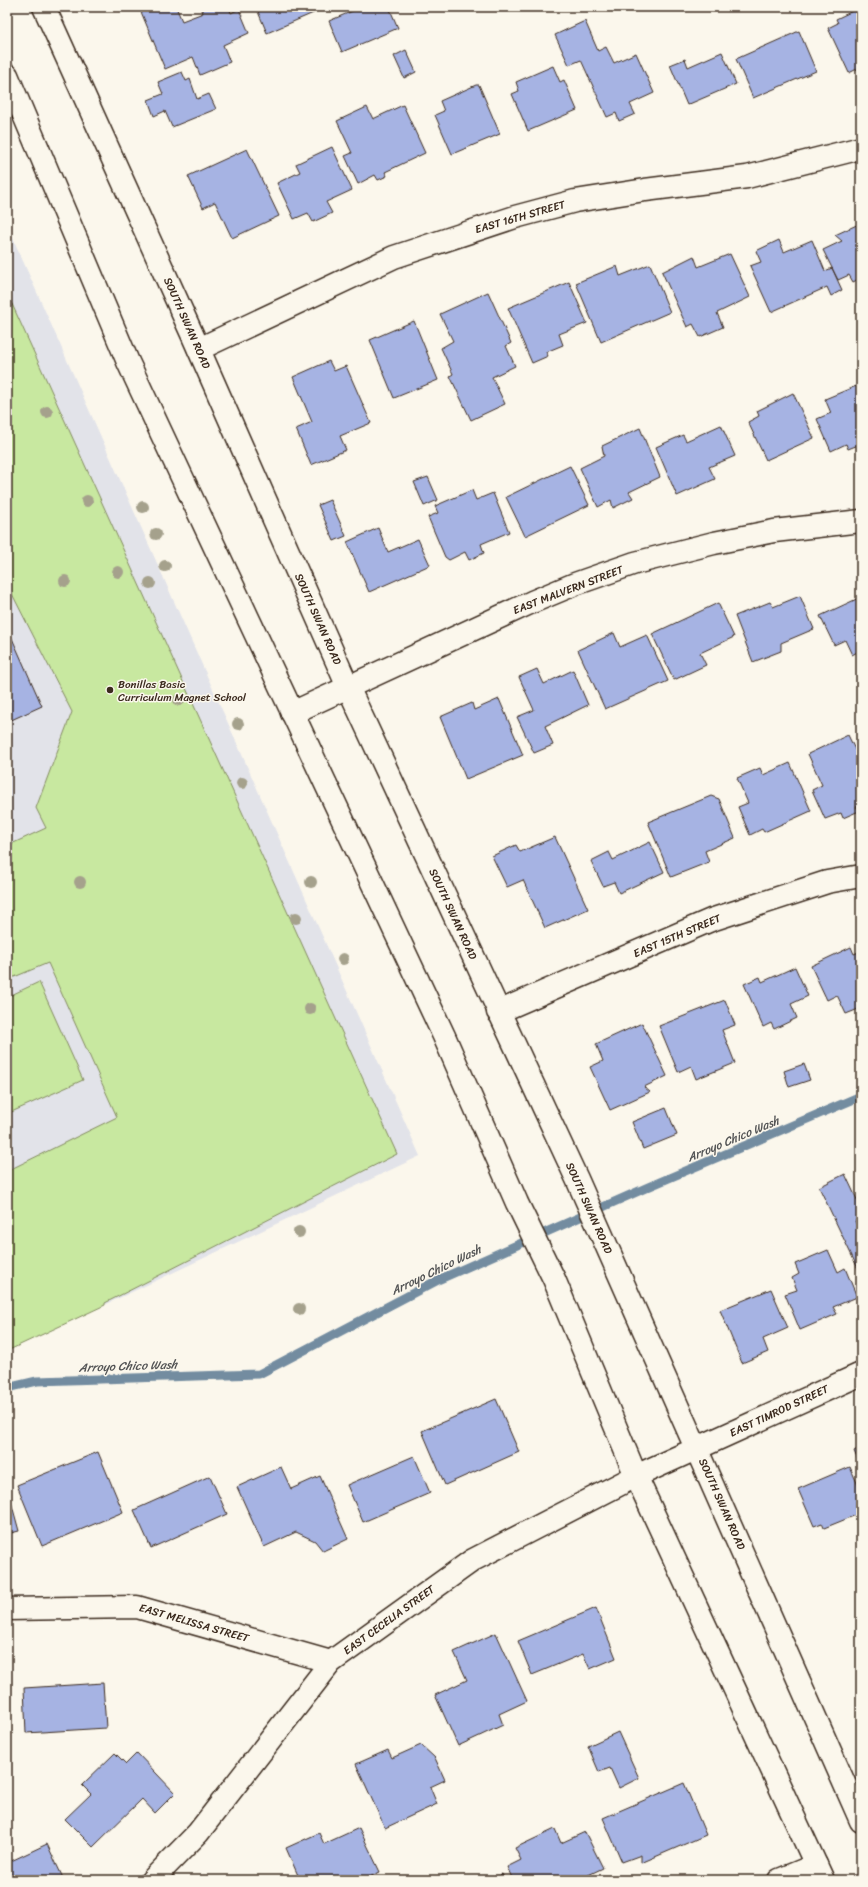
<svg xmlns="http://www.w3.org/2000/svg" width="868" height="1887" viewBox="0 0 868 1887" font-family="Sriracha,sans-serif">
<rect width="100%" height="100%" fill="#fbf7ec"/>
<filter id="ink" filterUnits="userSpaceOnUse"><feTurbulence type="fractalNoise" baseFrequency=".025" numOctaves="2"/><feDisplacementMap in="SourceGraphic" scale="8" xChannelSelector="R" yChannelSelector="G"/><feConvolveMatrix kernelMatrix="1 2 1 2 8 2 1 2 1" color-interpolation-filters="sRGB"/></filter>
<g filter="url(#ink)">
<path fill="#e2e3e9" d="M7,225l413,931 -413,195z"/>
<path fill="#c8e8a0" stroke="#82895f" d="M7,293l390,861 -292,149v2l-98,46v-180l110,-54 -69,-154 -41,17v-134l39,-18 -10,-20 36,-96 -65,-128z
M39,982l44,98 -76,34v-117z"/>
<g fill="none" stroke-linecap="round" stroke-linejoin="round">
<path stroke="#738ca0" stroke-width="9" d="M7,1388l30,-7 222,-7 179,-94 210,-93 213,-91"/>
</g>
<path fill="#a6b3e3" stroke="#3b2a1e" d="M139,7h37l6,14 21,-8 -2,-6h28l2,6 8,-4 10,24 -26,12 7,17 -30,13 -7,-18 -28,12z
M256,7h68l1,1 -58,25z
M362,7h27l9,21 -56,24 -13,-31z
M861,7v60l-12,6 -21,-45 10,-5 -2,-4z
M585,21l13,30 8,-4 8,16 22,-10 18,40 -24,11 5,10 -16,7 -3,-8 -9,4 -26,-57 -12,5 -14,-30z
M799,31l17,40 -63,27 -17,-39z
M406,50l10,22 -12,6 -10,-22z
M722,52l14,32 -49,21 -17,-40 15,-6 3,8z
M553,66l7,16 4,-2 13,30 -49,21 -16,-37 7,-3 -3,-9z
M182,72l4,9 4,-2 7,20 12,-5 7,15 -44,18 -7,-16 -11,5 -6,-16 15,-6 -5,-12z
M476,85h3l21,49 -48,20 -17,-39 9,-4 -4,-10z
M403,105l22,48 -40,19 2,4 -9,4 -3,-5 -17,9 -13,-28 7,-3 -15,-32 30,-14 6,12z
M332,147l20,43 -26,12 6,11 -19,9 -5,-9 -14,6 -17,-36 23,-11 -4,-8z
M247,149l32,67 -47,22 -17,-36 -12,6 -15,-32z
M861,223v55l-8,4 -4,-7 -11,5 -15,-30 19,-9 -7,-6z
M779,240l5,12 28,-12 13,31 7,-3 10,22 -11,6 -4,-9 -56,25 -21,-46 11,-4 -5,-11z
M730,254l20,43 -33,16 6,14 -23,10 -7,-13 -6,3 -25,-55 32,-16 4,11z
M650,264l20,48 -69,30 -25,-59 41,-17 3,10z
M569,282l18,41 -28,11 4,11 -17,7 2,4 -16,7 -24,-55z
M488,292l23,51 -5,3 9,20 -23,11 13,27 -34,16 -21,-44 3,-2 -12,-26 12,-7 -13,-27z
M414,321l24,59 -44,18 -24,-58z
M329,361l5,10 12,-5 25,57 -31,13 6,14 -35,15 -15,-36 16,-7 -19,-45z
M861,384v60l-13,5 -2,-5 -15,7 -14,-32 14,-6 -6,-14z
M793,393l21,45 -48,22 -18,-38 11,-6 -2,-5z
M721,425l14,31 -26,11 6,12 -38,17 -21,-49 27,-12 3,6z
M640,428l20,49 -31,15 4,6 -20,10 -2,-8 -13,7 -18,-39 24,-12 -2,-10z
M570,466l19,39 -64,31 -19,-39z
M428,477l10,23 -14,6 -10,-24z
M472,490l4,10 17,-7 16,39 -28,12 3,9 -15,7 -4,-8 -16,8 -4,-3 -17,-40 10,-4 -3,-7z
M330,500l16,36 -12,5 -16,-36z
M378,528l10,24 30,-13 12,26 -61,27 -22,-50z
M800,596l14,33 -33,14v8l-28,11 -18,-46 35,-14 3,5z
M861,597v53l-9,5 -7,-15 -11,5 -14,-29z
M718,603l16,34 -34,16 6,12 -32,15 -22,-46z
M7,627l35,79 -35,16z
M614,633l6,14 27,-12 21,46 -63,28 -27,-59z
M537,669l7,15 29,-14 15,35 -43,21 8,19 -19,8 -17,-36 17,-7 -15,-33z
M499,699l24,56 -57,24 -26,-62 32,-14 2,7z
M848,735l13,27v43l-5,2 3,4 -16,7 -2,-5 -16,6 -13,-29 10,-5 -14,-31z
M790,763l21,48 -47,21 -2,-3 -12,6 -12,-28 10,-4 -11,-25 23,-10 3,7z
M711,796l8,3 16,39 -30,13 4,11 -38,15 -23,-55z
M555,837l33,72 -43,19 -22,-48 -16,7 -15,-31 24,-11 4,7z
M650,842l14,30 -45,21 -5,-11 -11,4 -12,-25 18,-9 4,8z
M851,947l3,7 7,-3v57l-15,6 -9,-19 -10,5 -16,-34z
M795,967l13,29 -17,8 6,14 -23,11 -3,-6 -8,4 -19,-43 16,-7 2,5z
M725,1000l10,25 -13,5 13,33 -39,16 -5,-13 -13,6 -19,-46z
M642,1023l25,53 -23,11 6,5 -40,18 -20,-43 13,-6 -7,-17z
M804,1064l6,16 -21,7 -5,-16z
M666,1108l11,27 -34,14 -11,-27z
M845,1174l16,34v10l-6,3 6,13v41l-42,-88z
M828,1250l10,22 7,-4 12,29 -24,10 4,7 -37,16 -15,-36 12,-4 -5,-12 7,-4 -4,-10z
M771,1289l17,39 -25,11 5,13 -26,11 -22,-53z
M496,1399l23,53 -74,33 -23,-54z
M861,1447v21l-7,-17z
M98,1452l25,60 -81,34 -25,-61z
M414,1456l16,37 -67,29 -16,-37z
M281,1467l10,22 29,-13 28,63 -25,12 -8,-10 -19,-9 -32,15 -27,-60z
M850,1467l11,25v21l-37,15 -2,-5 -8,3 -16,-37z
M210,1476l17,38 -76,34 -17,-38z
M7,1487l12,44 -12,3z
M596,1608l20,50 -26,11 -7,-15 -51,21 -14,-34z
M496,1633l31,68 -28,13 4,11 -45,21 -23,-51 32,-15 -13,-28z
M103,1683l3,45 -80,5 -2,-45z
M618,1732l21,46 -20,10 -9,-20 -11,4 -11,-26z
M421,1745l14,13 10,22 -15,7 7,17 -52,24 -29,-64 32,-14 4,8z
M115,1753l11,11 11,-11 38,40 -20,20 -13,-14 -49,48 -28,-28 26,-25 -9,-9z
M684,1783l22,52 -65,28v-8l-19,7 -19,-44z
M359,1828l21,44 -17,8h-63l-14,-32 33,-15 5,11z
M555,1829l6,14 24,-11 18,36 -25,12h-65l-6,-13 14,-7 -6,-12z
M47,1844l16,34 -5,2h-51v-17z
M502,1874l3,6h-17z"/>
<g fill="none" stroke-linecap="round" stroke-linejoin="round">
<g stroke="#3b2a1e" stroke-width="25">
<path id="street" d="M199,349l195,-92 121,-40 60,-16 70,-11 102,-13 114,-29
M292,713l240,-111 43,-18 60,-21 79,-20 60,-12 87,-10
M498,1012l213,-92 116,-38 34,-6
M7,1609l130,-2 194,55
M152,1880l46,-47 133,-171 142,-102 163,-84 225,-102
M779,1880l37,-15"/>
</g>
<g stroke="#3b2a1e" stroke-width="25">
<path id="primary" d="M44,7l148,327 156,353 229,492 284,642
M7,75l121,287 316,674 73,167 37,76 82,197 187,404"/>
</g>
<use href="#street" stroke="#fbf7ec" stroke-width="22"/>
<use href="#primary" stroke="#fbf7ec" stroke-width="22"/>
</g>
<g fill="#a5a18c">
<circle cx="47" cy="412" r="6"/>
<circle cx="87" cy="501" r="6"/>
<circle cx="143" cy="507" r="6"/>
<circle cx="156" cy="534" r="6"/>
<circle cx="165" cy="566" r="6"/>
<circle cx="118" cy="572" r="6"/>
<circle cx="65" cy="581" r="6"/>
<circle cx="150" cy="583" r="6"/>
<circle cx="179" cy="700" r="6"/>
<circle cx="238" cy="724" r="6"/>
<circle cx="242" cy="783" r="6"/>
<circle cx="80" cy="882" r="6"/>
<circle cx="311" cy="882" r="6"/>
<circle cx="296" cy="918" r="6"/>
<circle cx="343" cy="959" r="6"/>
<circle cx="310" cy="1009" r="6"/>
<circle cx="299" cy="1232" r="6"/>
<circle cx="299" cy="1309" r="6"/>
</g>
</g>
<circle fill="#3b2a1e" stroke="#fbf7ec" stroke-width="1.5" cx="110" cy="690" r="4"/>
<g text-anchor="middle" dominant-baseline="central" stroke-width="3" stroke-linejoin="round" paint-order="stroke">
<g font-size="11" fill="#3b2a1e" stroke="#fbf7ec">
<text transform="translate(520 217) rotate(-16)">EAST 16TH STREET</text>
<text transform="translate(187 323) rotate(66)">SOUTH SWAN ROAD</text>
<text transform="translate(568 590) rotate(-21)">EAST MALVERN STREET</text>
<text transform="translate(318 619) rotate(66)">SOUTH SWAN ROAD</text>
<text transform="translate(453 914) rotate(65)">SOUTH SWAN ROAD</text>
<text transform="translate(677 936) rotate(-23)">EAST 15TH STREET</text>
<text transform="translate(589 1208) rotate(66)">SOUTH SWAN ROAD</text>
<text transform="translate(779 1411) rotate(-25)">EAST TIMROD STREET</text>
<text transform="translate(722 1504) rotate(66)">SOUTH SWAN ROAD</text>
<text transform="translate(389 1620) rotate(-36)">EAST CECELIA STREET</text>
<text transform="translate(194 1623) rotate(16)">EAST MELISSA STREET</text>
</g>
<g font-size="11" fill="#3b2a1e" stroke="#fbf7ec" text-anchor="start">
<text x="118" y="684">Bonillas Basic<tspan x="118" dy="13">Curriculum Magnet School</tspan></text>
</g>
<g font-size="12" font-style="italic" fill="#525354" stroke="#fbf7ec">
<text transform="translate(733 1139) rotate(-23)">Arroyo Chico Wash</text>
<text transform="translate(436 1270) rotate(-26)">Arroyo Chico Wash</text>
<text transform="translate(128 1366) rotate(-2)">Arroyo Chico Wash</text>
</g>
</g>
<rect width="868" height="1887" fill="none" stroke="#fbf7ec" stroke-width="24"/>
<rect x="12" y="12" width="844" height="1863" fill="none" stroke="#3b2a1e" stroke-width="1.5" filter="url(#ink)"/>
</svg>
